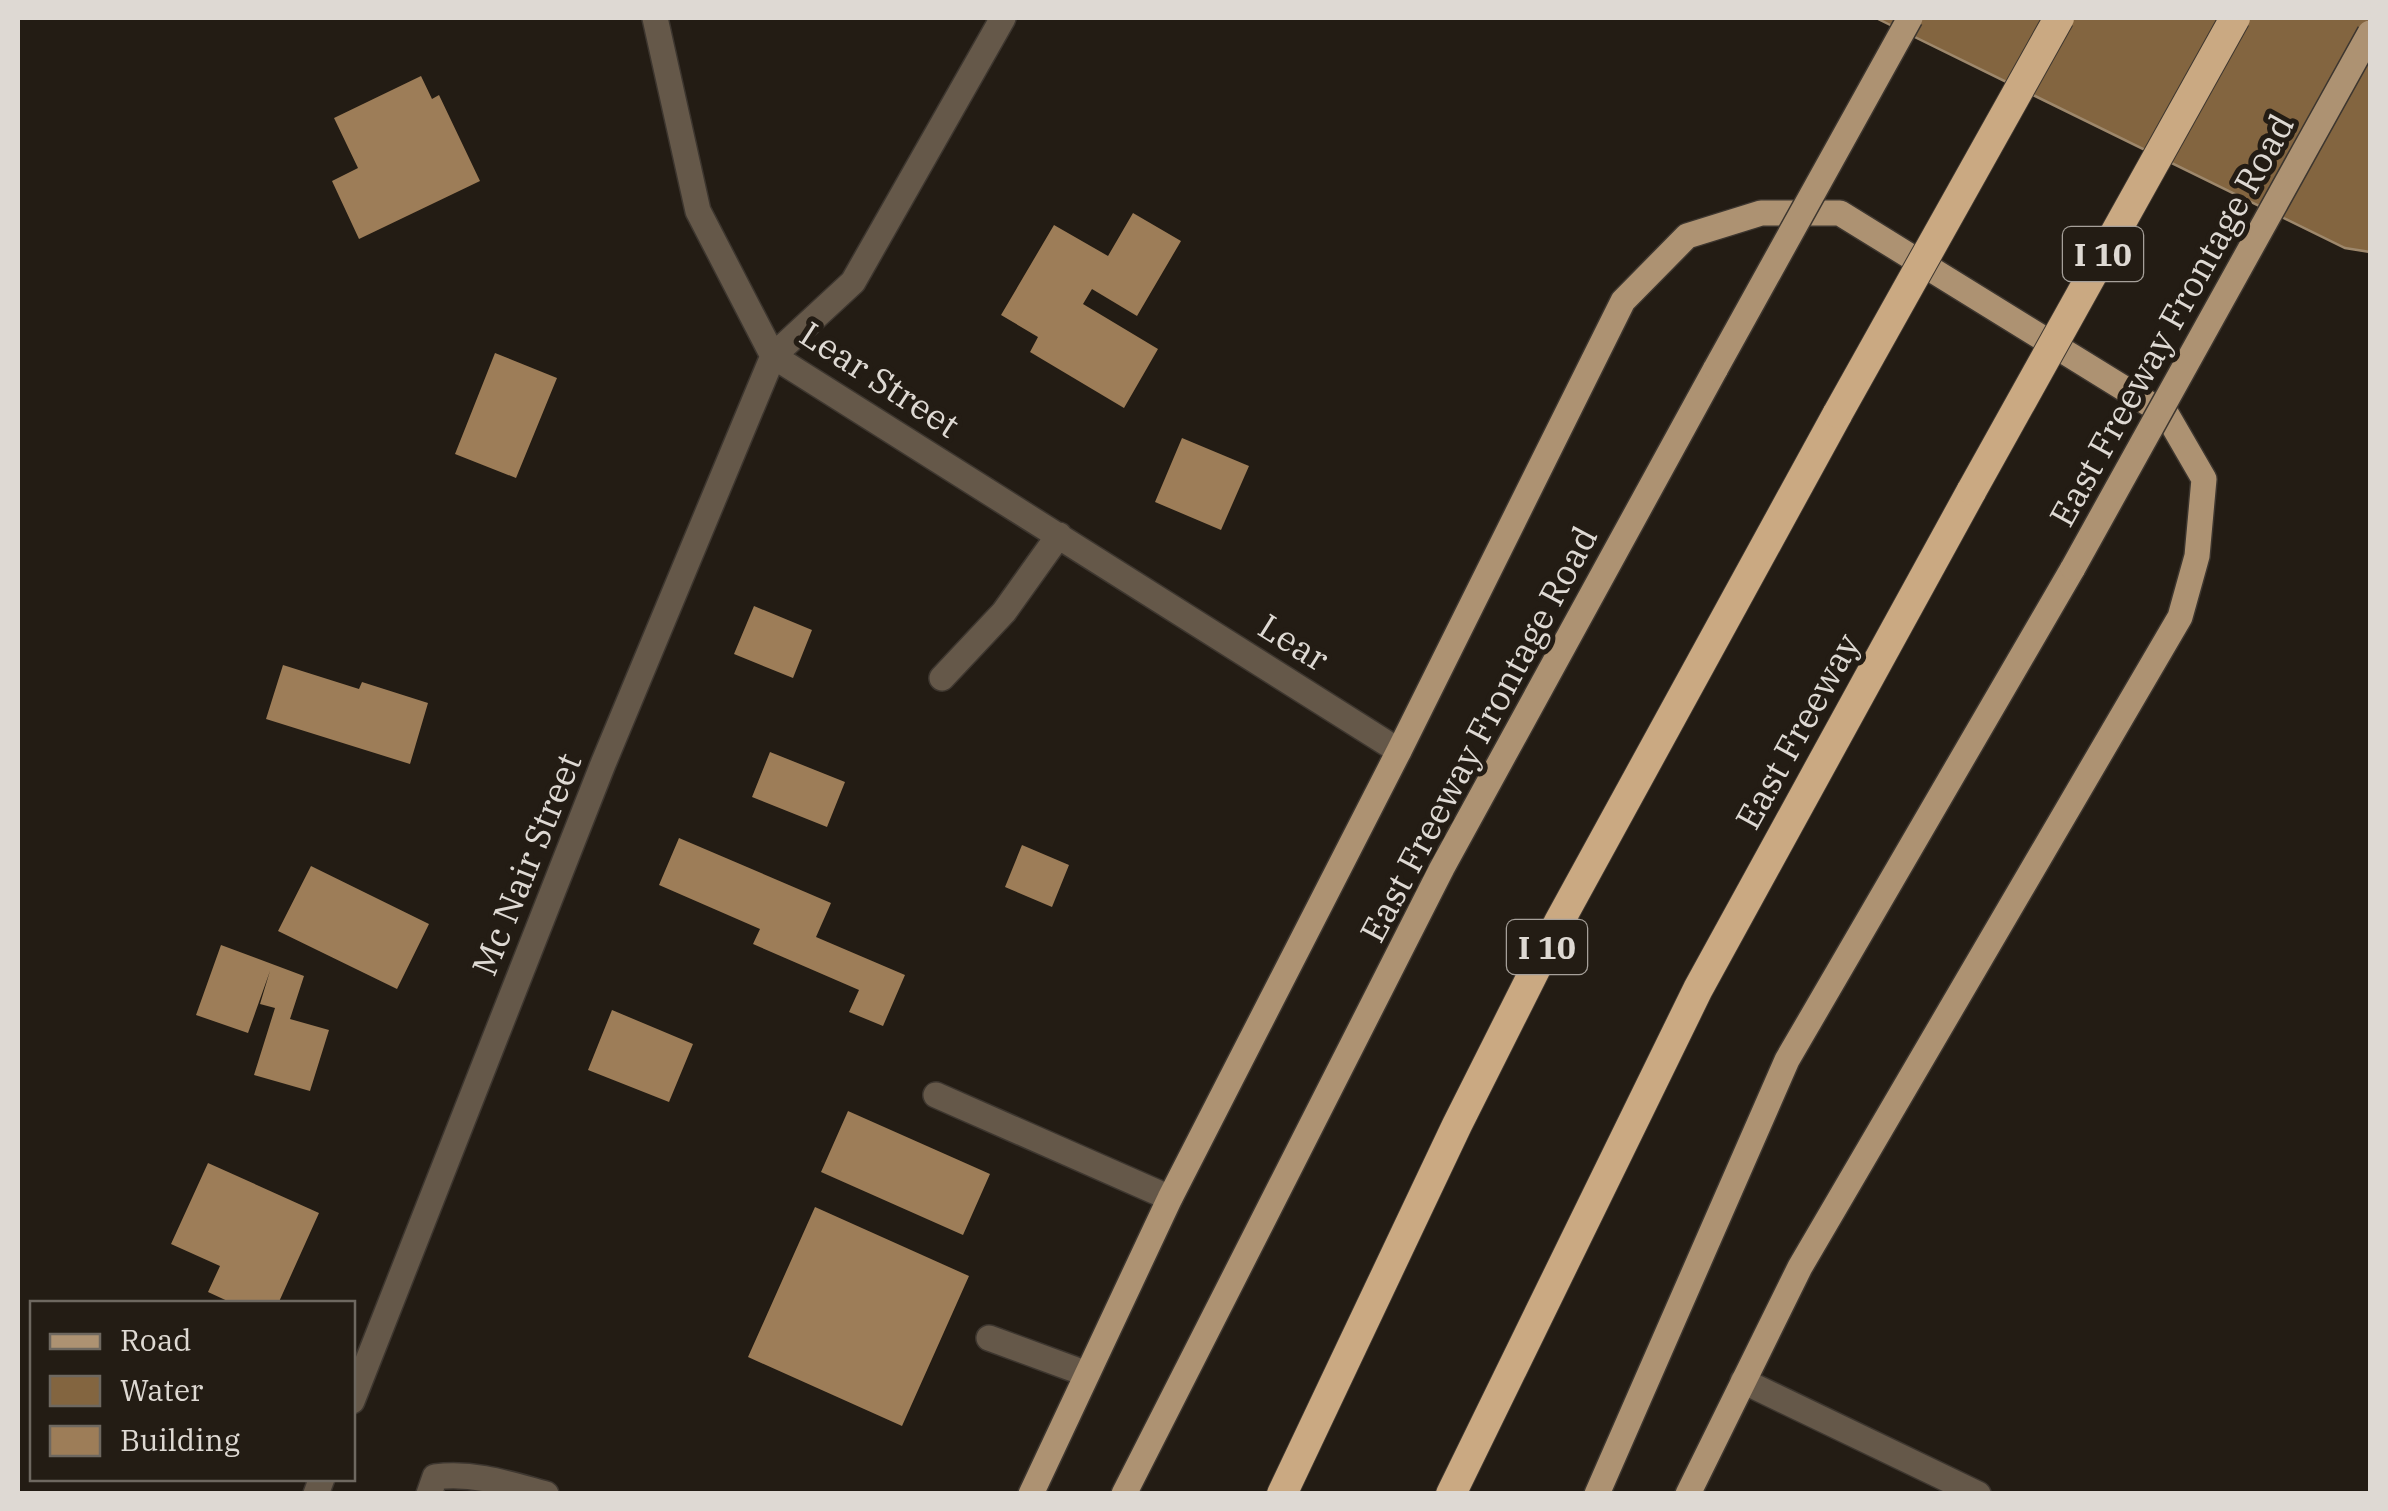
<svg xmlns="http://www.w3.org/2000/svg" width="2388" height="1511" viewBox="0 0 2388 1511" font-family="'IBM Plex Serif',serif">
<rect width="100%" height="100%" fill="#231c14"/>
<path fill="#836540" stroke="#9e886c" stroke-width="2.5" d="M1876,18h494v234l-25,-4z"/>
<path fill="#9d7d58" d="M421,76l11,23 7,-4 41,86 -121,58 -27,-58 26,-13 -24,-50z
M1133,213l48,28 -44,75 -45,-27 -9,15 75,45 -34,59 -94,-56 8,-15 -37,-22 53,-90 54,31z
M495,353l62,25 -41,100 -61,-24z
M1182,438l67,28 -28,64 -66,-28z
M754,606l58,24 -19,48 -59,-24z
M283,665l76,24 3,-7 66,21 -18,61 -144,-45z
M770,752l75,30 -18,45 -75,-30z
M679,838l152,65 -15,34 89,38 -22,51 -34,-14 10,-22 -106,-46 7,-15 -101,-44z
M1022,845l47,20 -17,42 -47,-20z
M311,866l118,58 -32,65 -119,-58z
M221,945l83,31 -14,43 39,11 -19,61 -56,-16 21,-67 -15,-4 10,-33 -22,62 -52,-18z
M612,1010l81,34 -24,58 -81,-32z
M848,1111l142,63 -27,61 -142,-63z
M208,1163l111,50 -41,91h-44l-26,-12 12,-26 -49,-22z
M815,1207l154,69 -67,150 -154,-69z"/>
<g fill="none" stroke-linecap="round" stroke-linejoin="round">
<g stroke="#3d362f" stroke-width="28">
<path id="minor" d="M655,18l43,193 75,145 626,395
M942,678l62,-66 55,-77
M936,1095l234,103
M989,1338l98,36
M1743,1381l235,113
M352,1401l251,-637 170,-408 80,-74 150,-264
M316,1494l6,-16
M429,1494l6,-17c39,-5 74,7 111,17"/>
</g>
<g stroke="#3d362f" stroke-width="28">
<path id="major" d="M1031,1494l139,-296 229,-447 224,-450 64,-65 74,-23h79l327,202 37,64 -7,77 -17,61 -380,650 -112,227
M1124,1494l318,-626 274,-500
M1597,1494l190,-434 286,-492"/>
</g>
<g stroke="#3d362f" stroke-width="32">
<path id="highway" d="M1282,1494l175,-369 102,-203 279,-509
M1451,1494l247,-505 274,-499"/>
</g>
<use href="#minor" stroke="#655849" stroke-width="25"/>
<use href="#major" stroke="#ad9272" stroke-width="25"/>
<use href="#highway" stroke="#caa982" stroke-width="30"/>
<g stroke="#3d362f" stroke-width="28" stroke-linecap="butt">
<path id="major-bridge" d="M1716,368l194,-350
M2073,568l297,-535"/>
</g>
<g stroke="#3d362f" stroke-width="32" stroke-linecap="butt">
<path id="highway-bridge" d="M1838,413l221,-395
M1972,490l263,-472"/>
</g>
<use href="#major-bridge" stroke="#ad9272" stroke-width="25"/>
<use href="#highway-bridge" stroke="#caa982" stroke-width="30"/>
</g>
<g text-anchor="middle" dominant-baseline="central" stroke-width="10" stroke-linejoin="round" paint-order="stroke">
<g fill="#231c14" stroke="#a6a09a" stroke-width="2.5">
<rect x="2063" y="227" width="80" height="54" rx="8"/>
<rect x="1507" y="920" width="80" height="54" rx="8"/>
</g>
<g font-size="32" font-weight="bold" fill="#ded9d3">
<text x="2103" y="254">I 10</text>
<text x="1547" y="947">I 10</text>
</g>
<g font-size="35" fill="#ded9d3" stroke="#231c14">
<text transform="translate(2171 320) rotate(-61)">East Freeway Frontage Road</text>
<text transform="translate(880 379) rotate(33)">Lear Street</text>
<text transform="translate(1294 642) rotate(32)">Lear</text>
<text transform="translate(1797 731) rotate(-61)">East Freeway</text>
<text transform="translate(1478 734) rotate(-62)">East Freeway Frontage Road</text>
<text transform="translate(526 864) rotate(-68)">Mc Nair Street</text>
</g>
</g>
<rect width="2388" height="1511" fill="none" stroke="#ded9d3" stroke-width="40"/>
<rect x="30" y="1301" width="325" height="180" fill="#231c14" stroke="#6e6860" stroke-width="2.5"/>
<rect x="50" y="1334" width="50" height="15" fill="#ad9272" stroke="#6e6860" stroke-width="2.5"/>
<text x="120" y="1351" font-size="30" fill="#ded9d3">Road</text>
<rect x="50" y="1376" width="50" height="30" fill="#836540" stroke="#6e6860" stroke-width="2.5"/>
<text x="120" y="1401" font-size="30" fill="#ded9d3">Water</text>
<rect x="50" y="1426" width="50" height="30" fill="#9d7d58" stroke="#6e6860" stroke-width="2.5"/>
<text x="120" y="1451" font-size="30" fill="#ded9d3">Building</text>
</svg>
